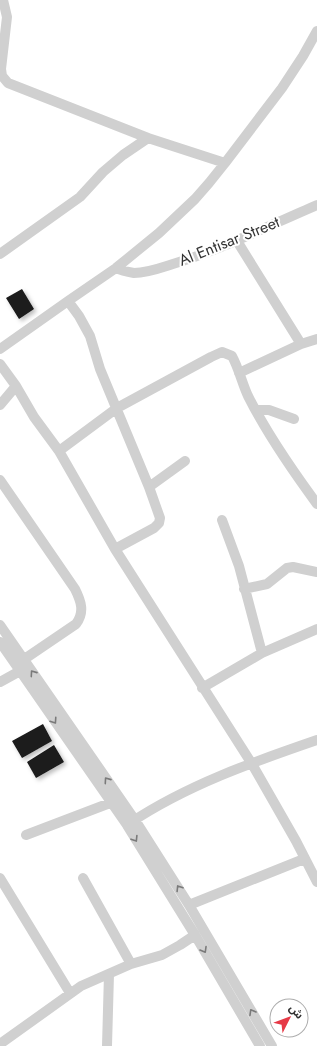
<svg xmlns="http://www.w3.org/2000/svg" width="317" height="1046" viewBox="0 0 317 1046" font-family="Jost,'Noto Sans Arabic',sans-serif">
<defs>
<filter id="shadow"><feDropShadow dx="2.5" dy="2.5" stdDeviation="2" flood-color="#0004"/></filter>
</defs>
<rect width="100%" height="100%" fill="#fff"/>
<path fill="#1a1a1a" filter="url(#shadow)" d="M22,289l12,20 -15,10 -13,-21z
M43,724l9,17 -30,17 -10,-17z
M54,745l10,17 -28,16 -9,-16z"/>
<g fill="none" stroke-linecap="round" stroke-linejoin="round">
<path stroke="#d0d0d0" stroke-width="10" d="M3,0l4,17 -6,52 1,7 6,7 140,55
M237,241l64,103
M0,254l80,-57 23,-25 20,-17 25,-17 77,25
M116,268c6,3 12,4 18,5 14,0 29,-6 42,-10 49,-15 94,-38 141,-58
M68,301l11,15 11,20 10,33 49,118 11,31 -1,5 -5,5 -39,21
M0,349l68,-48 48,-33 43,-35 36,-34 14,-16 16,-20 57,-75 21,-32 14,-25
M0,364l16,22 18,31 25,34 56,98 137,215 44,77 21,41
M239,373l62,-29 16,-5
M0,405l16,-19
M256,410h13l25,9
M59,451l58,-43 94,-51 11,-5 10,4c7,13 10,27 16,40 19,38 44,74 69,108
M0,480l75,109c6,12 10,23 1,35l-53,36
M149,487l36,-26
M222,520l17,46 23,87
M244,589l23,-5 20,-16 6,-1 24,5
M0,625l135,195 54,85 83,141
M0,642l127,183 68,110 65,111
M0,682l20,-11
M202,688l60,-35 55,-24
M130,823c57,-38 123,-61 187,-83
M26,835l84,-32
M0,878l70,115
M83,878l48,86
M189,905l115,-46
M0,1044l81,-58 50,-22 31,-9 18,-10 15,-10
M107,1046l2,-72"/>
</g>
<defs><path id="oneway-chevron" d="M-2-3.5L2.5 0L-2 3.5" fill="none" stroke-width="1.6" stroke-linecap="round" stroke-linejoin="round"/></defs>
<g stroke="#7a7a7a">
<use href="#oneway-chevron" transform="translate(33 673) rotate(-125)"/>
<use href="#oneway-chevron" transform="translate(54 721) rotate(56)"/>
<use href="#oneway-chevron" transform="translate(107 780) rotate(-125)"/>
<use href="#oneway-chevron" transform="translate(135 839) rotate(58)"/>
<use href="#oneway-chevron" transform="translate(179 888) rotate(-122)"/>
<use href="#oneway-chevron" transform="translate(204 950) rotate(60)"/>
<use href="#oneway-chevron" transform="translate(252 1012) rotate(-120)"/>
</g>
<g text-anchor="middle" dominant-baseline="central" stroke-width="4" stroke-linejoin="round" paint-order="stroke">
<g font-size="16" fill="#333" stroke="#fff">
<text transform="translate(229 241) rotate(-22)">Al Entisar Street</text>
</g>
</g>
<g transform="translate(289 1018) rotate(48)"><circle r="19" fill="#ffffff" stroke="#adadad"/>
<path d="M0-3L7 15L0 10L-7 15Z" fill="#e63946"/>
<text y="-6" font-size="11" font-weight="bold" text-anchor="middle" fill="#333333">ش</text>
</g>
</svg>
